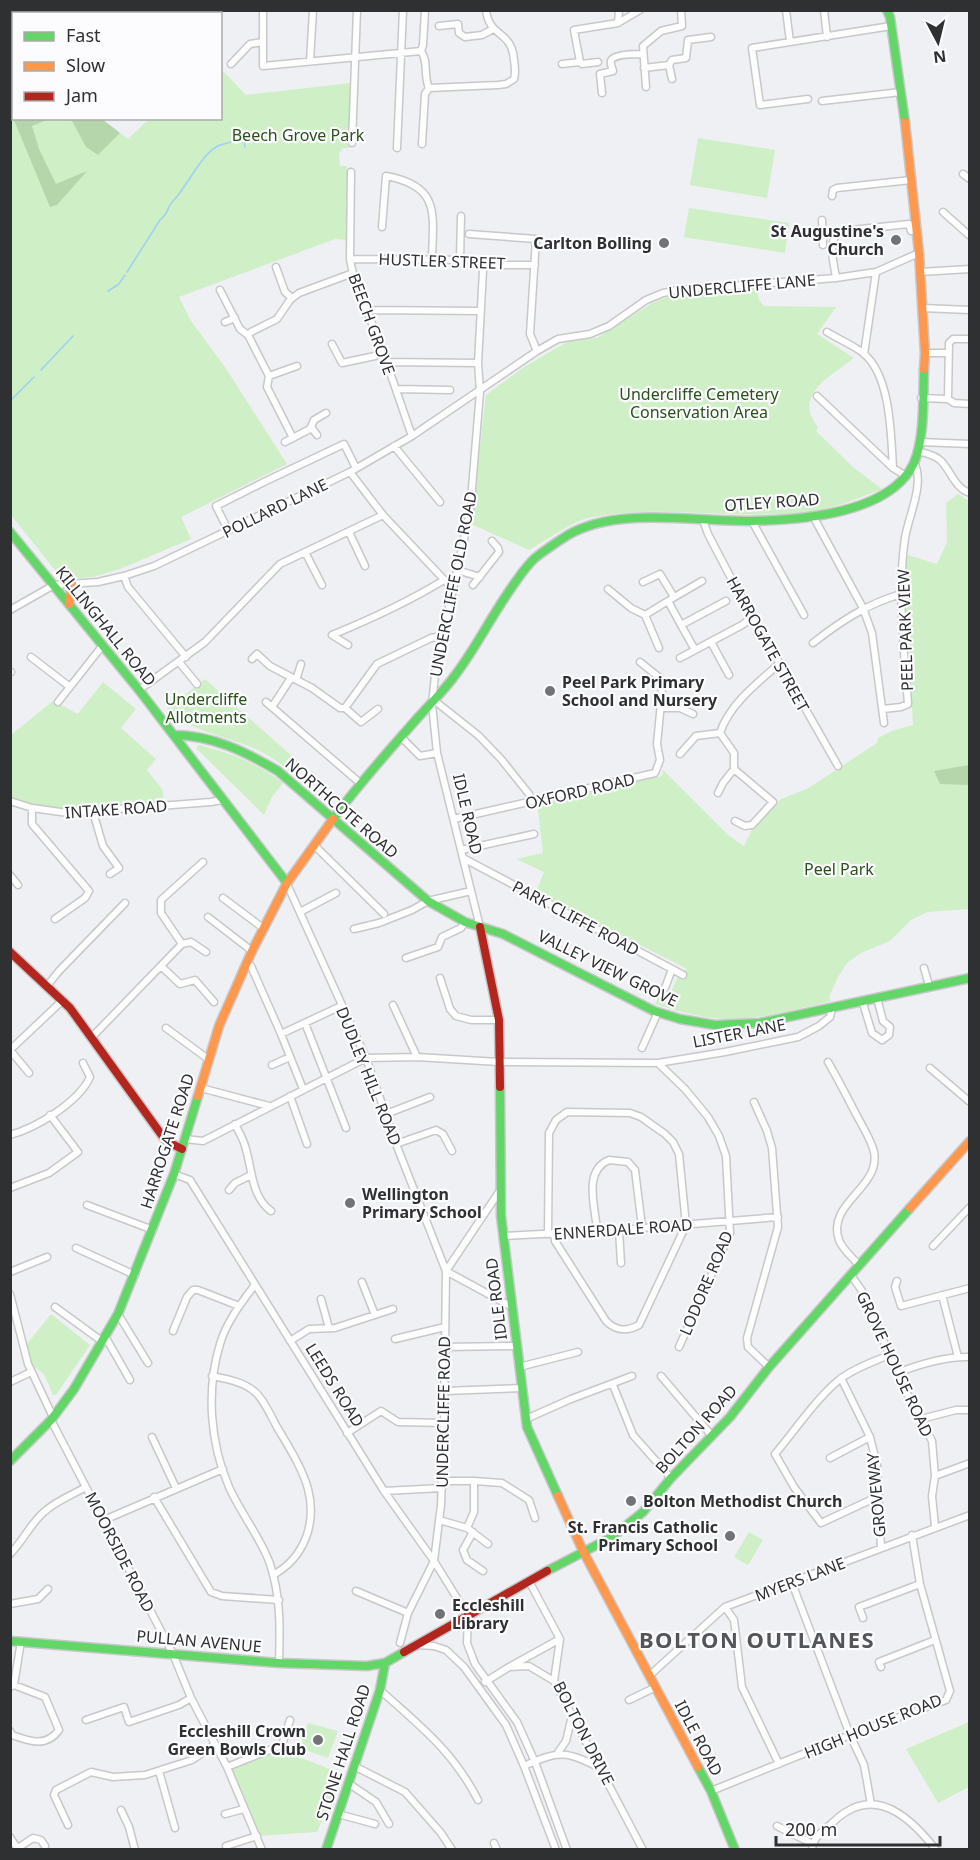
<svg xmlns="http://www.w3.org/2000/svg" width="980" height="1860" viewBox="0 0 980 1860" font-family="'Noto Sans',sans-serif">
<rect width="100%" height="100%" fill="#eff0f3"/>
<path fill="#cfefc6" d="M11,11h139l-1,3h-135v104l88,1 26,20 21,-20 71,-1 1,-49 25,26 105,-12 -2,65h-7v3l-3,1 1,14h7v74l-12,-1 -156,58 12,24 34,46 62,97 -106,53 10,22 -71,30 -27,8 -31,2 -51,-64z
M698,138l77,12 -8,48 -77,-13z
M689,208l100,15 -4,30 -101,-16z
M757,289l2,11 5,6 72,1 -19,27 37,24c-23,18 -62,37 -36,69l-2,4 37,36 29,22c-24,9 -48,20 -74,23 -72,9 -147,-9 -219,6 -14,2 -46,24 -60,32l-58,-26 15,-129 35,-26 37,-22 12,-6 27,-3 55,-35 16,-6z
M958,494l11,7v408l-42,3 -16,8 -21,21 -29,12 -14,10 -9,14 -9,20 2,4c-29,7 -59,15 -88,18 -30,2 -60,-6 -88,-15l6,-12h10l9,-20 7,-3 -151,-77 8,-20 -28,-13 27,-6 -5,-42 2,-7 122,-28 1,-6 65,65 16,11 10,-21 27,-26 26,-10 70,-46 1,-5 14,-7 21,-6 -9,-150 4,-20 29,9 10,-22 -1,-39z
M205,679l96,85 -7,10c-12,-9 -23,-18 -36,-24 -30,-14 -66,-17 -91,-41z
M103,682l33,27 -15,19 35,31 -9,11 15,19 2,9 -7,2 -3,4 -88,5 -36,-6 -19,-6v-62l42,-34 25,13z
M199,745c31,8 59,18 84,38l-11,14 -8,18 -68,-67z
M51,1314l39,31 -34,50h-3l-9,-21 -12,-9 -5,-21z
M749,1532l14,8 -15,25 -14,-8z
M969,1722v65l-31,16 -32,-54z
M308,1723l30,8 -10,27 -28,-10z
M276,1748l59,23 -2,24 -16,37 -60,4 -30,-69z"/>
<path fill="#b5d6ab" d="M11,46l3,3v69l35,1 -17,7 7,23 17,35 31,-13 -30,34 -7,2 -39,-94z
M71,119h31l18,14 -22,22 -12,-8z
M969,765v20l-29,-1 -6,-13z"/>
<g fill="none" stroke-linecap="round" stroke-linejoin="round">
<path stroke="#9ed0f4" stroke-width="1.5" d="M127,272l33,-52c9,-7 7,-13 13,-19 14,-14 28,-47 45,-55 7,-3 16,-4 24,-7l2,2 1,6
M108,291l11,-7 6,-9
M41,370l32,-34
M10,401l24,-24"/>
<g stroke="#c8c8cb" stroke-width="9">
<path id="street" d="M786,10l4,32
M824,10l3,27
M263,11v55l158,-15
M618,23l1,-13
M439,26l19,-2 1,9 6,4 17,-2 11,-6
M310,61l3,-51
M580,62l2,2 16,-2
M231,64l19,-20 13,-2
M562,64l18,-2 -6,-32 44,-7 22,-13
M669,65l3,-5 14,-2 2,-18 23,-3
M644,68l25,-3 3,14
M646,87l-3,-41 18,-15 21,-5 -1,-16
M429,88l69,-3 8,-1 8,-5c2,-6 1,-12 0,-19 -2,-30 -25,-22 -28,-50
M602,93l-2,-19 13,-3c-1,-4 -3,-7 -2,-10 1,-7 25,-7 32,-7
M808,99l-48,6 -8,-57 139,-22
M822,101l79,-9
M352,143l5,-133
M422,144l3,-50 4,-6c-6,-13 0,-26 -8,-37l2,-6 2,-35
M397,148l6,-138
M351,172l-1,87c4,27 17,50 26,75 13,34 24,68 36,102
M963,174l7,5
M832,196l1,-6 4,-2 74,-8
M943,212l27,24
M822,220l1,25
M382,227l4,-51c55,10 47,38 46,83
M469,234l67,5 -6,95 7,17
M350,259l126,1 10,5h49
M460,260l1,-44
M276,267l9,25 7,6
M920,272l50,-3
M836,278c-2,-15 -10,-39 5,-47l68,-7 2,7
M220,290l20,39 8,6
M922,308l48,2
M366,310l114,1
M225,322l10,-4
M827,332c11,7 26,13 36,21 28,22 28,83 30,115
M332,344l10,19 33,-7 6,-5
M925,353h23
M864,354l12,-82
M386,362l92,1
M269,376l28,-10
M396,389l54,1
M817,396l76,72 13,8
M921,398l27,1 6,4 16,1
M948,399l1,-56 4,-4h17
M317,435l-6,-8 3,-7 12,-7
M293,438l-26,-51 2,-11 -21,-41 3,-3 26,-13 13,-19 9,-7 54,-20
M285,442l27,-14
M920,442l50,2
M394,446l46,56
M917,451c8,2 18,4 23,9 11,10 14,28 30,33
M350,472l33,43 69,73
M813,516l50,92 9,25 12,90
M703,520l5,14 24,46 106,186
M752,521l52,94
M228,530l-12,-24 50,-25 78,-37 12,24
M349,532l16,34
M305,552l17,33
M457,570l23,7
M124,576l4,11 58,70
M643,582l17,-8 14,23
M473,585l26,-33 -1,-4 -6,-7
M608,589l23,19 14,7
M671,599l31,-18
M10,610l44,-25 44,-3 26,-6 30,-10 196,-94 62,-36 125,-85 21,-12 32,-5 19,-8 37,-26 17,-7 15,-3 158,-12 40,-6 43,-19
M681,625l14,25
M711,642l18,33
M813,643c28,-22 54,-39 88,-49
M348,645l-16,-10c39,-16 76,-33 112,-55
M659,648l-14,-33 23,-14 13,24 45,-24
M31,657l39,30
M680,658l62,-33 11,-8
M252,659l5,-5 13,12 42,22 28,20h5l16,14 17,-13
M179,662l18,22
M10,672h1
M296,680l5,-16
M139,690l66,-48 75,-78 103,-49
M435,701l44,35 22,23 28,35 3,7
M58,702l45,-57
M266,702l94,81
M272,707l19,-29
M345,708l32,-44 54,-26 11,-2
M661,708h19l13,6
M883,709l18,-2 7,-3c-4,-55 -11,-111 -3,-166 4,-24 20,-54 9,-76
M401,737l19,19 17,-3
M680,754l16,-18 24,-3
M734,769v-16l-14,-20c9,-28 37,-50 59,-69
M734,769l39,33 -21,23 -7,1 -10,-5
M718,793l5,-10 11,-14
M10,801l22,7 36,5 143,-11 11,-2
M32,808v16l57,67 -4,7 -30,21
M93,812l10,34 16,22 -9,6
M454,819l201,-46 5,-13 -3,-16 5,-51 -2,-15 -20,-16
M314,845l70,69
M461,850l73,-16
M463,858l209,111 -7,19
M10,875l8,10
M287,884l79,174 30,86 50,127 66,36
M223,898l40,30
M300,912l36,-19
M208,917l44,34
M480,927l-43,-174 -5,-49 4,-38 34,-154 10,-120 -2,-29 5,-93 3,-5
M354,929l25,-6 33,-13 16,-9 43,-10
M182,944l-21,-31v-13l42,-38
M406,958l32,-11 4,-10 19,-9 4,-6
M246,964l5,2 30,68 22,55
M161,966l19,18 15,-4 19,22
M924,968l5,17
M672,969l11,6
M440,978l10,31 6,7 15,4h28
M47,986l12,-15 66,-68
M862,1000l10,33 10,7 7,-5 1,-8 -7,-6 -6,-23
M393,1005l24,52
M305,1023l41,105
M166,1028l42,31
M281,1034l60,-28
M92,1037l90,-93 9,-2 15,10
M642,1048l16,-36
M828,1062c10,17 19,35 28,52 6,12 15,25 18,38 7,36 -48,51 -35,88 3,9 14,18 20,25
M658,1063l27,26 23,28 11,19 7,20 4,77 -51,114
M272,1065l18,-8
M930,1068l40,34
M29,1073l-19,-23 53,-50
M201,1088l68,18
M290,1096l17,48
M754,1102l13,29 5,17 6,79 -31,111 1,9 21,20
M386,1114l44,-17
M235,1124c3,7 8,14 10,22 7,21 6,51 26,65
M10,1135c26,-7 69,-33 80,-58l-7,-14
M185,1139l18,2 163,-83 51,-1 82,5 159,1 67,-11 73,-15 21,-11 11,-9 2,-9
M396,1144l40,-14 7,4 9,17
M174,1174l16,6 194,311 50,70 34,55 -1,27 8,21 42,58 18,40 32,88
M10,1188l39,-15 29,-21 -28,-37
M229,1190l6,-7 16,-8
M87,1205l66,25
M619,1230l2,33
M597,1231c-1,-22 -15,-60 12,-71l19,2 7,8 7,57
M548,1234l1,-101 7,-13 11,-8 63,1 11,4 24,17 8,8 6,12 7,71 -47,100c-13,7 -23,6 -33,-4l-51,-80 -1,-8
M503,1236l116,-6 159,-13
M933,1246l37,-39
M76,1248l59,27
M10,1272l37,-15
M851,1275l11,16 39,91 31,59 3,35 -3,20 3,30
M897,1281l-2,6 6,19 69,-18
M362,1282l13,33
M254,1286c-13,17 -28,37 -34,58 -14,46 -10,99 9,143 11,25 33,53 41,77 11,33 10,65 9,99
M10,1294l18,70 25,53
M942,1295l16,62
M321,1299l8,29
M55,1307l48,35
M118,1314l30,49
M173,1331l14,-34 6,-7h5l41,16
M106,1338l24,42
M395,1339l50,-12
M290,1341l19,-12 26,-1 58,-19
M445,1347l72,-1
M519,1367l59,-15
M897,1373c23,-9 48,-17 73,-16
M212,1376c15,3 32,6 43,16 8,6 17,26 22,35 11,19 25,40 31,62 9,35 -4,69 -35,86
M661,1376l51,60
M841,1378l29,59 7,28 4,83
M10,1382l21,-10
M613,1385l20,50 38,43
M445,1391l77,-3
M526,1419l45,-20 61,-23
M921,1419l35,-9h14
M51,1420l122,234 18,44 36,69 35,83
M347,1433l34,-22 17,11 46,1
M152,1437l24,51
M830,1458l40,-21
M935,1476l35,-13
M442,1481h32
M384,1491l58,-3
M879,1496l-58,27 -27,-36 -19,-33c18,-21 46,-62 68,-77 14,-10 30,-15 46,-22
M154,1497l57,95 11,4 57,4
M104,1520l119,-51
M439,1520l28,8
M473,1532l-10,18 4,10 16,11
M488,1544l-21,-16 7,-16v-31l28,2 27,17 6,18
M10,1554c13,-13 21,-31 34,-42 12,-11 28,-17 42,-25
M529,1581l31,58 -6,42 89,169
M792,1583l58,152 14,30 7,39
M356,1591l52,22
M10,1604l28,-5 10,-10
M725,1607l9,13 8,67 37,77
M863,1618l-4,-11 61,-23
M400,1643l8,-30 26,-52 7,-56 3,-82 2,-152 55,-82
M417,1645l17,1 12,4 18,17 42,58 18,41 32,84
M511,1666l49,-27
M881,1667l-2,-5 56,-22
M650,1675l75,-68 245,-92
M485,1682l24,-15 20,-1 25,15
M14,1685l7,-44
M10,1687l4,-2 31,12 14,33c-13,18 -30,11 -47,5l-2,-4
M380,1690c40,36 73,61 98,110
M629,1700l27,-13
M86,1720l38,-13 5,15 50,-17 12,-7
M557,1754l9,-13 6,-25
M354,1766l51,26 36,41 11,17
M524,1766c36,-16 42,-15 76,2
M227,1767l55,-22 8,-25
M159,1771l16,57
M348,1783l28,19 13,22
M711,1791l139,-56 96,-35 4,-9 -30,-107 -8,-49
M121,1810l8,17 6,23
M225,1814l19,-5
M338,1814l37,10
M68,1825l-14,-30 2,-5 35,-18 22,5 32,-2 47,-15 22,-15
M777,1826l36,18
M10,1837l7,11
M494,1843l3,7
M226,1846l31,-10
M15,1850l18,-12 8,2 4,6
M812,1850c1,-12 10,-19 19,-26 5,-4 9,-9 15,-12 36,-23 69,11 90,38"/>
</g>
<g stroke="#c8c8cb" stroke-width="11">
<path id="fast" d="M887,10l3,7 15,105
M10,532l129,158 148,193
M174,735c38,0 72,17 104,36l150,130 37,21 38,12 151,77 26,8 35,6 45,-2 210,-45
M333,819c25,-34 53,-65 81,-97 14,-16 30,-31 42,-48 21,-28 36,-59 56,-87 7,-10 14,-21 23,-29 10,-8 22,-16 33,-23 49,-29 127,-13 183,-14 50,-1 139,-7 163,-58 11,-26 9,-66 10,-94
M500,1087l1,129 26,211 31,69
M10,1461l41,-41 23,-31 44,-75 56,-140 24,-78
M547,1571l65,-34 31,-25 28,-34 59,-61 39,-50 141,-159
M10,1641l269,22 88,3 18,-3 19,-11
M698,1767l13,24 24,59
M326,1850l54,-160 5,-27"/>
</g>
<g stroke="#c8c8cb" stroke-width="11">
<path id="slow" d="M905,122l14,131 6,100 -1,16
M69,604l3,-21
M198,1096l21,-70 33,-75 35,-68 46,-64
M910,1208l60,-67
M558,1496l25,55 115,216"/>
</g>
<g stroke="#c8c8cb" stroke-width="11">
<path id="jam" d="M480,927l19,93 1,67
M10,952l60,56 96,133 16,8
M404,1652l143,-81"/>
</g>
<use href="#street" stroke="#fdfdfd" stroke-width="6"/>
<use href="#fast" stroke="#63d668" stroke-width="8"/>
<use href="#slow" stroke="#ff974d" stroke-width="8"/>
<use href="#jam" stroke="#b3261e" stroke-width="8"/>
</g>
<g fill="#727376" stroke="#fcfcfe" stroke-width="2">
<circle cx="896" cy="240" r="6"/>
<circle cx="664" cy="243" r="6"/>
<circle cx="550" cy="691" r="6"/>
<circle cx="350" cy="1203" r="6"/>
<circle cx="631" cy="1501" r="6"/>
<circle cx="730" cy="1536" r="6"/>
<circle cx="440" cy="1614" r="6"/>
<circle cx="318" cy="1740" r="6"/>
</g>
<g text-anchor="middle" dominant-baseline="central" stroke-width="4.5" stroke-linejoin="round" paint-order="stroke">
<g font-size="16" fill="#2a511b" stroke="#fcfcfe">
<text x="298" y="135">Beech Grove Park</text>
<text x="699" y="394">Undercliffe Cemetery<tspan x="699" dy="18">Conservation Area</tspan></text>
<text x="206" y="699">Undercliffe<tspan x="206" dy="18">Allotments</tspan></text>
<text x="839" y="869">Peel Park</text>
</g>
<g font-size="16" font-weight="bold" fill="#2f3032" stroke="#fcfcfe" text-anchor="end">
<text x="884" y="231">St Augustine's<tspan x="884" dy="18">Church</tspan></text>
<text x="652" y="243">Carlton Bolling</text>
<text x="562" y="682" text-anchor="start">Peel Park Primary<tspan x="562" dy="18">School and Nursery</tspan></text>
<text x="362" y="1194" text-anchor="start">Wellington<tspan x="362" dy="18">Primary School</tspan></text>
<text x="643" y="1501" text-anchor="start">Bolton Methodist Church</text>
<text x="718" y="1527">St. Francis Catholic<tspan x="718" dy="18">Primary School</tspan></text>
<text x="452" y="1605" text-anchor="start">Eccleshill<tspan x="452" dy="18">Library</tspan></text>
<text x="306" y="1731">Eccleshill Crown<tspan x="306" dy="18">Green Bowls Club</tspan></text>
</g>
<g font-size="16" fill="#2f3032" stroke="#fcfcfe">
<text transform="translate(442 261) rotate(2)">HUSTLER STREET</text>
<text transform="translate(742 286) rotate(-5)">UNDERCLIFFE LANE</text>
<text transform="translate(372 324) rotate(70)">BEECH GROVE</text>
<text transform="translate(772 502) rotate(-4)">OTLEY ROAD</text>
<text transform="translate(275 508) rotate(-26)">POLLARD LANE</text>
<text transform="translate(453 584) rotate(-79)">UNDERCLIFFE OLD ROAD</text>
<text transform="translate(106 626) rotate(51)">KILLINGHALL ROAD</text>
<text transform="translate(905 630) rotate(-92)">PEEL PARK VIEW</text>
<text transform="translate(768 644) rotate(61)">HARROGATE STREET</text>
<text transform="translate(580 791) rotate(-13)">OXFORD ROAD</text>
<text transform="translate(342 808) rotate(41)">NORTHCOTE ROAD</text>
<text transform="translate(116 809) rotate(-4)">INTAKE ROAD</text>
<text transform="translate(468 814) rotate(77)">IDLE ROAD</text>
<text transform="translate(576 918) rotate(28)">PARK CLIFFE ROAD</text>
<text transform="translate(608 968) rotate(26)">VALLEY VIEW GROVE</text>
<text transform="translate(739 1033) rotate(-11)">LISTER LANE</text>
<text transform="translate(369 1076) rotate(68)">DUDLEY HILL ROAD</text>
<text transform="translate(167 1141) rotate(-72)">HARROGATE ROAD</text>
<text transform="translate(623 1229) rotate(-4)">ENNERDALE ROAD</text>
<text transform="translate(706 1283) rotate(-67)">LODORE ROAD</text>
<text transform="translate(496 1299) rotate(-97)">IDLE ROAD</text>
<text transform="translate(895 1364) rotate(65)">GROVE HOUSE ROAD</text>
<text transform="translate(335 1385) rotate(58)">LEEDS ROAD</text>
<text transform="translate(443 1412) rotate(-89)">UNDERCLIFFE ROAD</text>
<text transform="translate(696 1429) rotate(-48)">BOLTON ROAD</text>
<text transform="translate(876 1495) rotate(-95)">GROVEWAY</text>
<text transform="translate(120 1552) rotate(63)">MOORSIDE ROAD</text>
<text transform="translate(800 1579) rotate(-21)">MYERS LANE</text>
<text transform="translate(199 1641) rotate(5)">PULLAN AVENUE</text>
<text transform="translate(873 1726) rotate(-22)">HIGH HOUSE ROAD</text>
<text transform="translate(584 1733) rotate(63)">BOLTON DRIVE</text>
<text transform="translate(699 1738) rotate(62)">IDLE ROAD</text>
<text transform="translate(343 1752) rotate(-72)">STONE HALL ROAD</text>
</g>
<g font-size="22" font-weight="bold" letter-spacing="1.5" fill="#545559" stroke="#fcfcfe">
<text x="757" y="1639">BOLTON OUTLANES</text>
</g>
</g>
<rect width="980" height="1860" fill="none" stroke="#2f3032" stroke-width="24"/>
<rect x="12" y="12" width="210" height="108" fill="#fcfcfe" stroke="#aaaaac" stroke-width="1.5"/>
<rect x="24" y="32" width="30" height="9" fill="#63d668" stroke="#aaaaac" stroke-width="1.5"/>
<text x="66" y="42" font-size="18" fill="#2f3032">Fast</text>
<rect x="24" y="62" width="30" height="9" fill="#ff974d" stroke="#aaaaac" stroke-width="1.5"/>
<text x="66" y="72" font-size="18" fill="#2f3032">Slow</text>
<rect x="24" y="92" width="30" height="9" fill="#b3261e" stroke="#aaaaac" stroke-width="1.5"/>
<text x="66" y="102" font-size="18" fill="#2f3032">Jam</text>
<g transform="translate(938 42) rotate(173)" stroke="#fcfcfe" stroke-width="4.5" paint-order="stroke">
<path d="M0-4.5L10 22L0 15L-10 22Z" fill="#2f3032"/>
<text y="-9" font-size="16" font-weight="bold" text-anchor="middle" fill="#2f3032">N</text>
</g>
<path d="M776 1836v9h164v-9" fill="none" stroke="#2f3032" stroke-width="3"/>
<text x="785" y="1836" font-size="18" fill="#2f3032" stroke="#fcfcfe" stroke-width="4.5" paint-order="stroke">200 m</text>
</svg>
